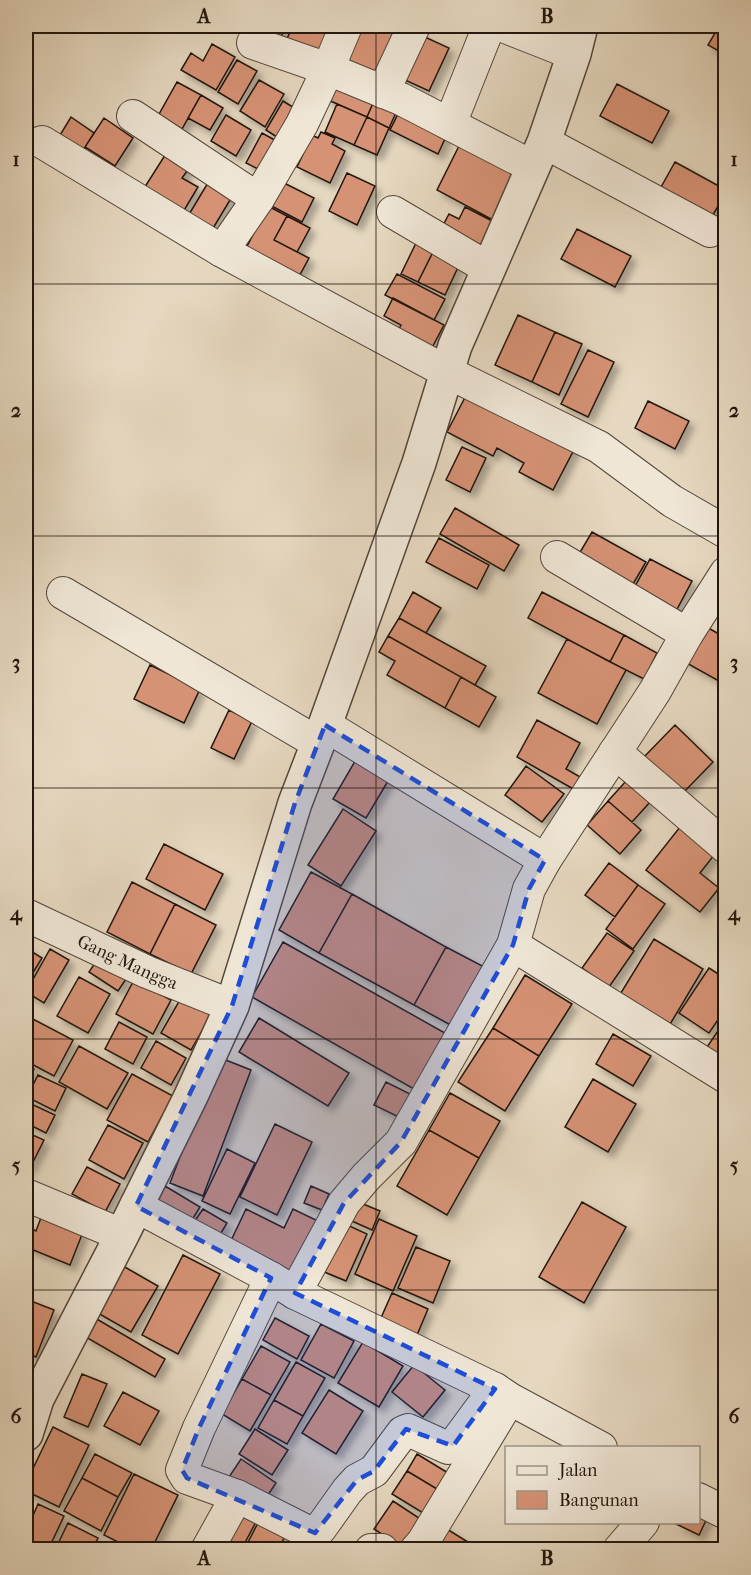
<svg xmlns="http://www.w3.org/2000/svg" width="751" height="1575" viewBox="0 0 751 1575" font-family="'IM FELL French Canon',serif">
<defs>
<filter id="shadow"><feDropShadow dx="5.5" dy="5.5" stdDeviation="3" flood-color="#0004"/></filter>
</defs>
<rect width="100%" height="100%" fill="#e6d8c0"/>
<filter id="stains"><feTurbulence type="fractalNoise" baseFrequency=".00333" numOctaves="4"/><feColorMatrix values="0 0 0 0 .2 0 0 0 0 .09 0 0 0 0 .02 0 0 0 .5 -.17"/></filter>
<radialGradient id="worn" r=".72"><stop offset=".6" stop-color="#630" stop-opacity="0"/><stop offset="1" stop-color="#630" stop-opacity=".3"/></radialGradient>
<path fill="#d69275" stroke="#22160e" stroke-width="1.5" filter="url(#shadow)" d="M251,26h35l-10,22 -30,-12z
M293,26h42l-18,37 -34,-16z
M359,26h46l-25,55 -38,-17z
M719,26h7v29l-18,-10z
M414,32l35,16 -20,43 -35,-16z
M212,44l23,13 -19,33 -35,-20 10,-17 12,8z
M237,60l20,11 -19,33 -20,-12z
M336,76l41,18 -10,23 -41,-18z
M259,80l25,14 -19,33 -25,-16z
M177,82l24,13 -19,34 -24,-13z
M617,84l52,27 -17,32 -52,-27z
M377,94l23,10 -11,24 -22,-11z
M201,95l22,13 -13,22 -22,-12z
M283,101l21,13 -18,29 -20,-13z
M337,104l30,13 -13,28 -29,-13z
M401,108l47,24 -10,22 -48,-24z
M226,115l25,15 -15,26 -25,-15z
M71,117l23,16 -14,22 -23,-15z
M367,117l22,11 -12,27 -23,-10z
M104,118l29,20 -18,28 -30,-19z
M321,132l14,6 -3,6 13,7 -15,32 -33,-16 15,-32 6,3z
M262,133l20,11 -16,29 -20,-10z
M463,138l58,30 -28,52 -56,-30z
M167,152l23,15 -8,11 16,9 -18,30 -39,-24z
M675,162l51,28v3l-15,25 -51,-29z
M347,173l28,13 -18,39 -28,-14z
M278,180l36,18 -12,24 -36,-19z
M209,181l24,14 -24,40 -24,-14z
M268,206l19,10 -13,24 35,18 -13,24 -53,-28z
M465,207l29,15 -17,31 -38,-20 10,-19 10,5z
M287,216l23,12 -13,24 -23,-12z
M577,229l54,27 -16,31 -54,-28z
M417,241l17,9 -16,32 -17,-8z
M434,250l26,13 -15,32 -27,-13z
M397,274l48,25 -11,21 -49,-25z
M393,298l51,27 -17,32 -34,-17 8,-15 -17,-9z
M518,315l37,17 -23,50 -37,-17z
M555,332l27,12 -23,51 -27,-13z
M588,350l26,12 -26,55 -27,-13z
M471,386l107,56 -25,48 -34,-18 5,-9 -27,-15 -4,8 -46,-24z
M648,401l41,20 -14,28 -40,-21z
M462,447l24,11 -16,34 -24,-12z
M455,508l64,37 -15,26 -64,-37z
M592,532l54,30 -16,27 -54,-30z
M439,538l50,27 -12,24 -51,-27z
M650,559l42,22 -17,32 -42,-23z
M413,592l28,16 -15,25 -27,-15z
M542,592l82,43 -14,27 -82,-44z
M399,618l87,48 -11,19 -87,-49z
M703,625l23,13v47l-43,-24z
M624,635l33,18 -13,26 -34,-17z
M388,636l73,41 -16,31 -58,-33 8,-14 -16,-9z
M567,639l59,31 -29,54 -59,-31z
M150,665l50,24 -16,34 -50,-24z
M461,677l35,20 -17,30 -34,-19z
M229,710l23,11 -18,38 -23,-11z
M537,720l43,23 -14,26 16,9 -7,12 -58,-33z
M675,725l38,37 -31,32 -38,-37z
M358,756l33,20 -25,42 -33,-19z
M526,766l38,28 -22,28 -37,-27z
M627,780l24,21 -19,21 -24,-21z
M608,801l33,29 -21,24 -33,-29z
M343,809l33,22 -35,55 -33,-21z
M680,827l35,27 -15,19 19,15 -19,24 -54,-42z
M164,844l59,30 -18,36 -59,-31z
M609,863l29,22 -23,32 -30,-22z
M311,872l41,22 -33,59 -40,-23z
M132,882l43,22 -25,50 -43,-22z
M638,885l27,19 -32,45 -27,-20z
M352,894l94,53 -32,58 -95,-52z
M175,904l41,21 -25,49 -41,-20z
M607,933l27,18 -25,36 -27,-19z
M654,939l49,30 -34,57 -50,-30z
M283,942l169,95 -31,56 -169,-96z
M446,947l42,22 -32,59 -42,-23z
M26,948l16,10 -16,26z
M50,949l19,11 -25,43 -18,-11z
M99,957l29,19 -10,15 -29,-19z
M709,968l17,11v29l-17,25 -30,-20z
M525,975l47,29 -33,52 -46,-28z
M79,977l31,17 -22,39 -31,-17z
M134,980l37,20 -18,34 -37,-20z
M185,991l30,17 -24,42 -30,-17z
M29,1017l44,23 -19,36 -28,-15v-37z
M259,1018l90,55 -21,33 -89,-54z
M726,1019v45l-21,-14z
M119,1022l28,15 -14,27 -28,-15z
M493,1028l46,28 -34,55 -47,-29z
M613,1034l38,22 -18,30 -37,-22z
M156,1041l30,17 -15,27 -30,-17z
M79,1046l49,27 -21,36 -48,-27z
M218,1057l33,13 -48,126 -33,-13z
M26,1065l8,4 -8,20z
M132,1074l41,22 -25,46 -41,-22z
M38,1075l28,13 -11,23 -28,-14z
M593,1079l43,25 -28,48 -43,-25z
M386,1082l32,16 -11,23 -33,-16z
M450,1093l50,28 -21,37 -50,-28z
M27,1102l28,13 -9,18 -20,-10z
M275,1124l37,18 -35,73 -37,-18z
M108,1125l35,18 -19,36 -35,-19z
M429,1130l50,28 -32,57 -50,-29z
M26,1132l18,8 -15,30 -3,-2z
M227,1149l28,14 -25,51 -28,-13z
M87,1167l33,17 -15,28 -33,-18z
M165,1186l35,21 -13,21 -35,-21z
M311,1186l18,8 -7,16 -18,-7z
M351,1199l29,12 -8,19 -29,-13z
M582,1202l44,25 -42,76 -45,-26z
M203,1209l24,14 -12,20 -25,-15z
M246,1209l38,19 9,-19 25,12 -27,56 -63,-30z
M42,1215l41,17 -13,33 -44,-18v-21l10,5z
M379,1219l38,17 -24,55 -38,-17z
M343,1223l24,11 -21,47 -24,-10z
M416,1247l34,14 -17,42 -35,-15z
M183,1255l37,19 -42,80 -36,-19z
M116,1262l42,24 -27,46 -42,-24z
M392,1293l36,16 -11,26 -37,-15z
M26,1299l28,11 -18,47 -10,-4z
M95,1318l70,41 -10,18 -71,-41z
M275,1318l34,18 -12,23 -34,-19z
M321,1324l33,17 -20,37 -33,-18z
M363,1342l40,24 -24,41 -41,-24z
M261,1346l29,16 -19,33 -29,-16z
M296,1362l29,16 -22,38 -29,-16z
M414,1365l31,25 -22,27 -31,-25z
M82,1374l25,10 -19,43 -24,-10z
M242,1379l29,16 -21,36 -28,-17z
M329,1390l34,21 -27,43 -34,-21z
M123,1392l36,19 -19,34 -36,-19z
M274,1400l29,16 -16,28 -29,-16z
M53,1427l36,18 -30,62 -33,-16v-8z
M255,1429l33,21 -16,25 -33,-21z
M95,1454l37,19 -14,24 -36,-19z
M417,1454l36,22 -11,16 -35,-21z
M241,1459l35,24 -14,21 -35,-24z
M407,1471l35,21 -14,24 -36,-22z
M134,1474l44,21 -27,55h-17l-30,-15z
M82,1478l36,19 -17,34 -37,-20z
M393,1501l32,21 -19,28 -32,-21z
M698,1502l14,6 -13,27 -23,-11 22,-2z
M38,1504l26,12 -16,34h-19l-3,-2v-16z
M236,1507l22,11 -17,32h-28z
M259,1521l27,13 -8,16h-34z
M68,1523l30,15 -6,12h-37z
M437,1523l44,27h-60z"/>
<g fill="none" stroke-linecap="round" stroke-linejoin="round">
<g stroke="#53463a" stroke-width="34">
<g id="minor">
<path d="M346,26l-18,43 73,30 132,68"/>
<path d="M503,26l71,28"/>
<path d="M383,92l31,-66"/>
<path d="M133,116l125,83 44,-75 26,-55 -75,-26"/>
<path d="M450,124l39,-98"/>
<path d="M42,142l180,109 225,121 152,75 73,54 54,31"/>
<path d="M544,142l166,89"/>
<path d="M393,212l95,56"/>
<path d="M222,251l36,-52"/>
<path d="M557,557l130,77"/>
<path d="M63,593l255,150"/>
<path d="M325,725l220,135"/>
<path d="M615,752l111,95"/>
<path id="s1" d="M26,915l121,57 85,34"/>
<path d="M513,945l213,132"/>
<path d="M26,1195l96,40"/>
<path d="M136,1206l135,72 24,15 200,96 15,10 91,49"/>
<path d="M295,1293l49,-90 22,-26 35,-35 112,-197 16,-56 16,-29 110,-169 32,-57 39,-61"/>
<path d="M237,1496l-50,-18 -5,-8 17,-42 72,-150"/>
<path d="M698,1499l28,14"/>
<path d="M207,1550l30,-54 73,37 10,-4 27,-38 10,-11 17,-9 29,-39 5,-2 40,18 5,-2 42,-57"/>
<path d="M371,1550h11"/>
<path d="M416,1550l7,-8 81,-134"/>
<path d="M619,1550l24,-28"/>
</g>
</g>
<g stroke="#53463a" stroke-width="36">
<path id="tertiary" d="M26,1434l11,-35 85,-164 69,-139 41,-90 63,-203 30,-78 94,-262 36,-117 89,-204 30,-88 7,-28"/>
</g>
<use href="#minor" stroke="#efe6d6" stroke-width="32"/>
<use href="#tertiary" stroke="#efe6d6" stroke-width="33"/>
</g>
<path fill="#1d4ed8" fill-opacity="0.2" stroke="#1d4ed8" stroke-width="4.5" stroke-dasharray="12 8" stroke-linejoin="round" d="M325,725l220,135 -16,29 -16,56 -112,197 -57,61 -49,90 200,96 -42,57 -47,-17 -32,42 -17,9 -42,53 -128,-55 -5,-8 17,-42 72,-150 -135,-72 96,-200 63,-203z"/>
<path fill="none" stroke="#22160e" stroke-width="1.5" stroke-opacity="0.55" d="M376,26v1524M26,284h700M26,536h700M26,788h700M26,1039h700M26,1290h700"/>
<g text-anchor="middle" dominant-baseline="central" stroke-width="5" stroke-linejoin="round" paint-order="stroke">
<g font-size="18" fill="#22160e" stroke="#efe6d6">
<text stroke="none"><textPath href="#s1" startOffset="112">Gang Mangga</textPath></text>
</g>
</g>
<rect width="751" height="1575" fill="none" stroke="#e6d8c0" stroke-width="66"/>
<rect x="505" y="1446" width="195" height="78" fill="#efe6d6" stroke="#9d9386" stroke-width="1.5"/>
<rect x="517" y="1466" width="30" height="9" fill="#efe6d6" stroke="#9d9386" stroke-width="1.5"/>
<text x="559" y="1476" font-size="18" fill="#22160e">Jalan</text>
<rect x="517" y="1491" width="30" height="18" fill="#d69275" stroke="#9d9386" stroke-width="1.5"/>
<text x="559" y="1506" font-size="18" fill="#22160e">Bangunan</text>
<rect x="33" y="33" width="685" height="1509" fill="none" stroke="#22160e" stroke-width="2"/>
<g font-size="20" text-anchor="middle" font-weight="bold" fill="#22160e">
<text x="204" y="23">A</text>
<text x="547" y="23">B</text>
<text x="16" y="166">1</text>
<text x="734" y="166">1</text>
<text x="16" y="417">2</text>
<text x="734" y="417">2</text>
<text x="16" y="669">3</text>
<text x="734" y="669">3</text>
<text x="16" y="920">4</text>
<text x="734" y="920">4</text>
<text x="16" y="1172">5</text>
<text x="734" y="1172">5</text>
<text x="16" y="1423">6</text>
<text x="734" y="1423">6</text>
<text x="204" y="1565">A</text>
<text x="547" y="1565">B</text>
</g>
<rect width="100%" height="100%" filter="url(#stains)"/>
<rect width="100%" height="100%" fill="url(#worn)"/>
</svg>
